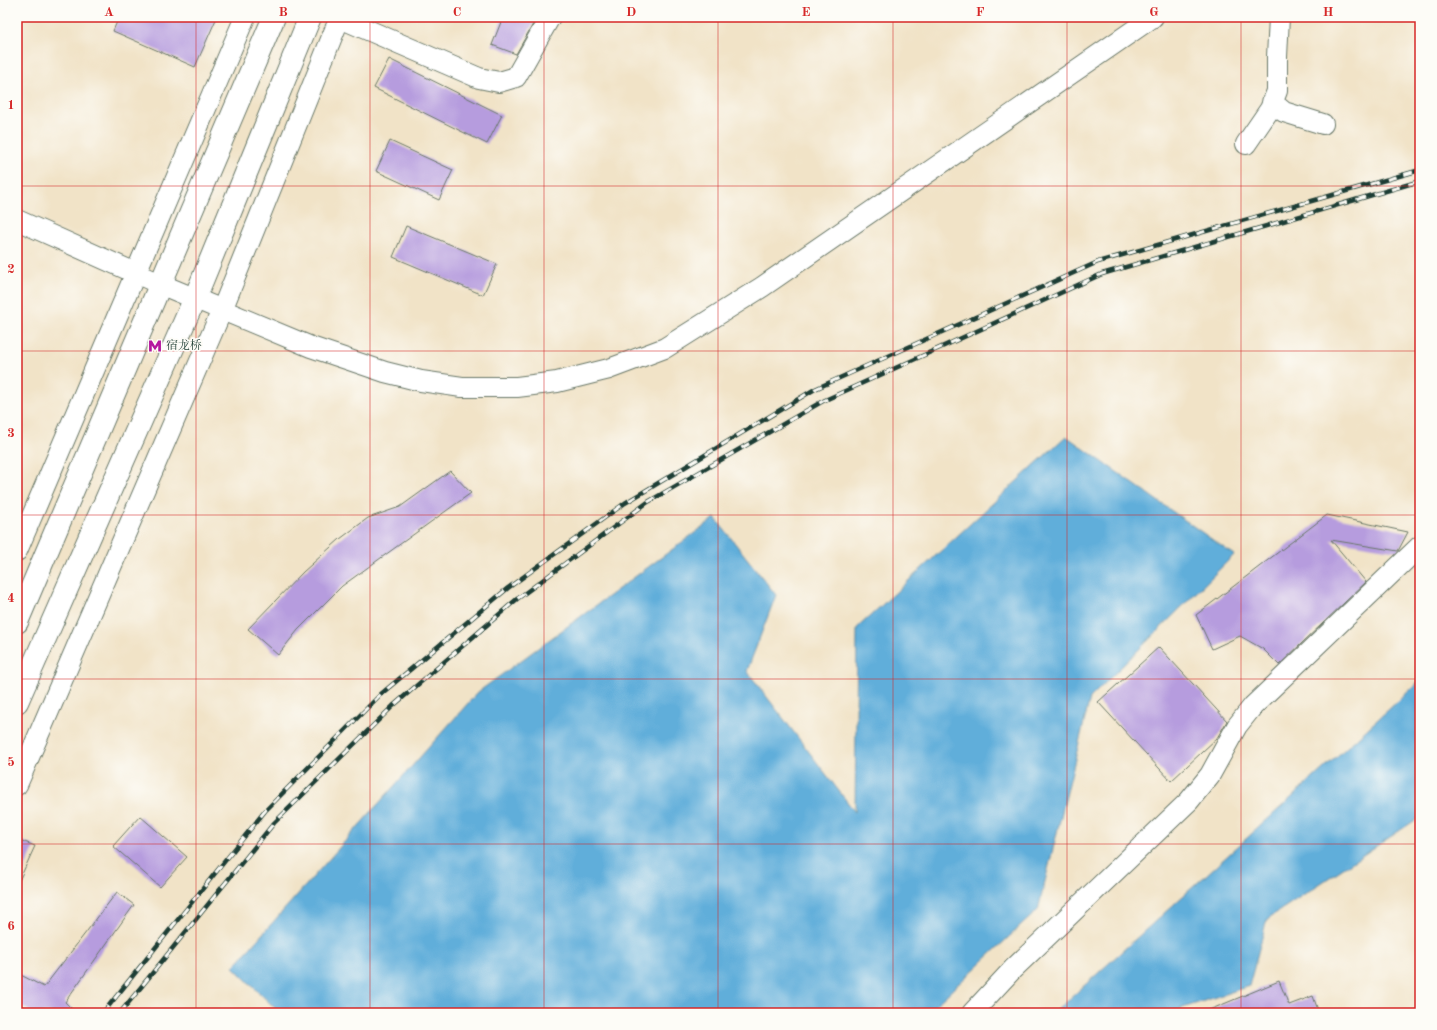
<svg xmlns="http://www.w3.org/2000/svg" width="1437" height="1030" viewBox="0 0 1437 1030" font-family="'Old Standard TT','Noto Serif SC',serif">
<rect width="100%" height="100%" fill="#fdfcf7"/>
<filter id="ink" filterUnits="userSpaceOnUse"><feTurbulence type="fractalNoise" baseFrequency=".025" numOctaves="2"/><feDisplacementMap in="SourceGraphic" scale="8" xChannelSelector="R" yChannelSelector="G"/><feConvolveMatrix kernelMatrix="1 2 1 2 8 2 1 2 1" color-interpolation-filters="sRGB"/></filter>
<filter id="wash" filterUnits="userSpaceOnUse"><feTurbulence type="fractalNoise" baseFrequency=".012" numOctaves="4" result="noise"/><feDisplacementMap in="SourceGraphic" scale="16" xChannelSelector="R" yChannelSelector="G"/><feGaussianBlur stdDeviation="0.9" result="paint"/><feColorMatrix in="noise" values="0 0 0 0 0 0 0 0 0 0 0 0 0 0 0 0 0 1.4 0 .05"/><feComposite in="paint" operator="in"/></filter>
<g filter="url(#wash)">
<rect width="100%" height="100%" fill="#f1e3c7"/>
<path fill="#61aeda" stroke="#407687" d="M1066,436l168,119 -144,143 -52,212 -111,103h-647l-47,-46 245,-275 237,-174 61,77 -29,76 108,141 2,-184z
M1420,681v136l-153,102 -18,67 -81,27h-114z"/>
<g id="blocks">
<path fill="#b69cde" d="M119,17h98l-22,50 -82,-36z
M503,17h34l-21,37 -24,-9z
M389,59l113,56 -15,29 -113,-56z
M390,141l63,29 -14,30 -63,-29z
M406,226l91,38 -14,31 -90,-38z
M450,471l21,22 -129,93 -44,44 -20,25 -30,-26 55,-57 37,-33 28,-21 32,-11z
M1327,515l81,17 -10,19 -67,-11 35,42 -87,83 -16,-16 -23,-13 -28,13 -16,-34z
M1159,647l68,74 -10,17 -46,43 -73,-79z
M140,816l47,41 -27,30 -47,-41z
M17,839l18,7 -18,39z
M117,892l17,13 -69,97 11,11h-44l-15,-10v-30l27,14z
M1279,981l10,24 24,-9 6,17h-117z"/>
</g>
</g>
<g filter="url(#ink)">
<use href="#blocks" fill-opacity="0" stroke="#687767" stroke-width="1"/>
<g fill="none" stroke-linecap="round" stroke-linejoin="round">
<g stroke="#687767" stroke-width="22">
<path id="minor" d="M340,18l139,60 20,4 17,-5 34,-60
M1272,102l12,10 39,12
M1246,144l24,-35 7,-18v-34l2,-40
M17,220l143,64 151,63 74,25 36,9 41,6h55l40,-5 52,-13 56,-21 97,-61 391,-270
M17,551l228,-534
M17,785l205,-475 118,-293
M972,1013l41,-44 176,-168 21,-26 27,-49 16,-20 167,-160"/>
</g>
<g stroke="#687767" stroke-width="24">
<path id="major" d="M17,622l257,-605
M17,702l178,-404 115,-281"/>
</g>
<use href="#minor" stroke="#fff" stroke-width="20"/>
<use href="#major" stroke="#fff" stroke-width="22"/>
<g stroke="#1f3d34" stroke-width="4.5">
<path id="rail" d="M103,1013l162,-202 116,-117 127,-106 117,-85 190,-114 283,-127 322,-92
M120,1013l154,-190 119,-117 124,-107 131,-97 175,-101 279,-127 318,-93"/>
</g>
<use href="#rail" stroke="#fdfcf7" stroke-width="3" stroke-dasharray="9" stroke-linecap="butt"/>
</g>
</g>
<path fill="none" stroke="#d62828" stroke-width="1" stroke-opacity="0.55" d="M196,17v996M370,17v996M544,17v996M718,17v996M893,17v996M1067,17v996M1241,17v996M17,186h1403M17,351h1403M17,515h1403M17,679h1403M17,844h1403"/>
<defs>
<g id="metro-bare" transform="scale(1.08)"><path d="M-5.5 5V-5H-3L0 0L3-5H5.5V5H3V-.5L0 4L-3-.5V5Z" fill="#b5179e" stroke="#fdfcf7" stroke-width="2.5" paint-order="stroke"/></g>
</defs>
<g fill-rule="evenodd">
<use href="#metro-bare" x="155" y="346"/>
</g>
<g text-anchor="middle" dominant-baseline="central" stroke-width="3.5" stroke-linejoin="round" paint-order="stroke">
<g font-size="12" fill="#1f3d34" stroke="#fdfcf7" text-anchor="start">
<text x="166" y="346">宿龙桥</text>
</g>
</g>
<rect width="1437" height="1030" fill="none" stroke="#fdfcf7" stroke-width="44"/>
<rect x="22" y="22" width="1393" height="986" fill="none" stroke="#d62828" stroke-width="1.5"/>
<g font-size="13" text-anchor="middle" font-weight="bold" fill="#d62828">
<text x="109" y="16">A</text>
<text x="283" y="16">B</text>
<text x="457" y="16">C</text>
<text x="631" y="16">D</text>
<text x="806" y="16">E</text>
<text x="980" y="16">F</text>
<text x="1154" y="16">G</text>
<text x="1328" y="16">H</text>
<text x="11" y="109">1</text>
<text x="11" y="273">2</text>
<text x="11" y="437">3</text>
<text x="11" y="602">4</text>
<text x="11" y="766">5</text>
<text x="11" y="930">6</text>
</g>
</svg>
